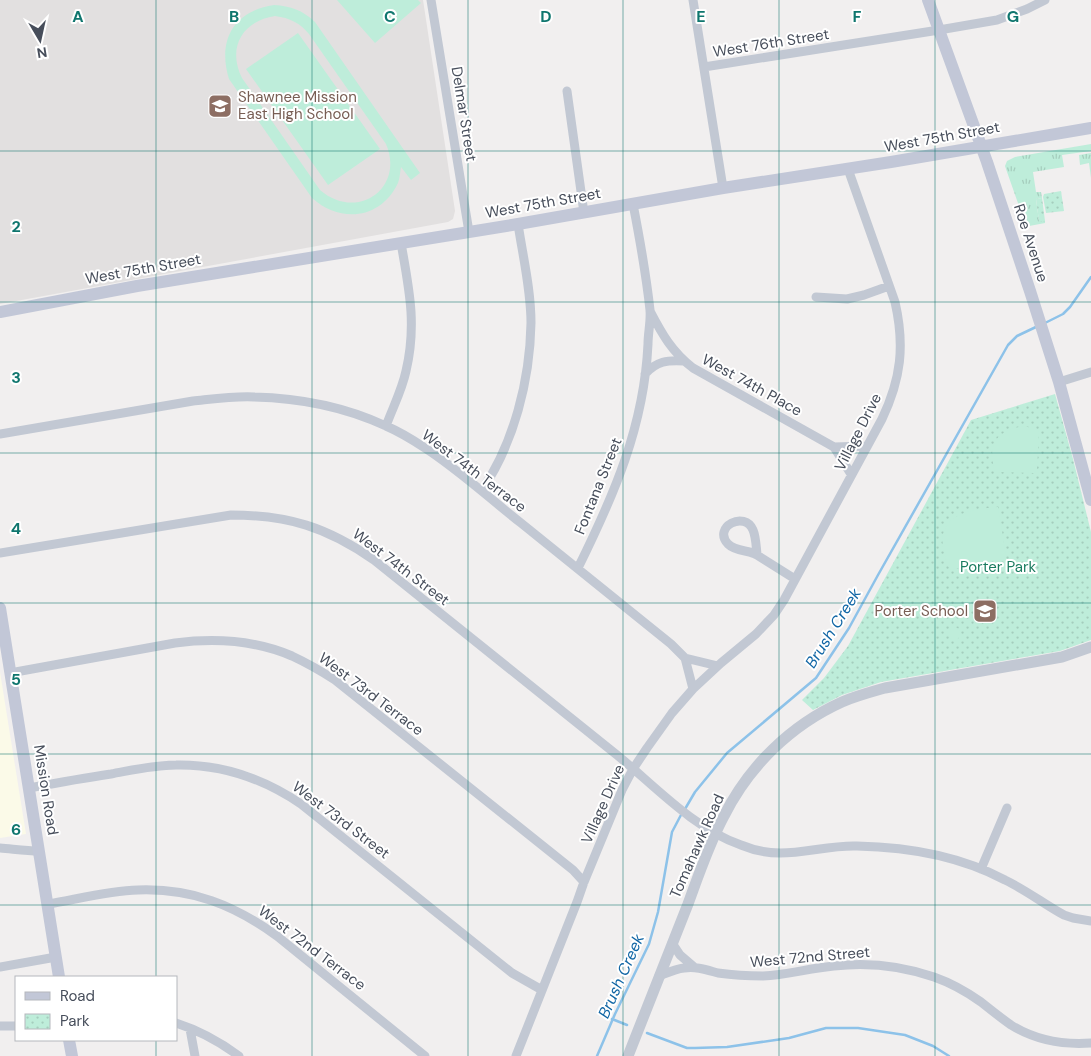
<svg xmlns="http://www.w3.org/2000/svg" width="1091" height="1056" viewBox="0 0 1091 1056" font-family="'DM Sans',sans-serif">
<defs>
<pattern id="grass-tufts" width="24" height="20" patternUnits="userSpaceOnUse" patternTransform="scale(1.25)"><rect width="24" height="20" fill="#beedda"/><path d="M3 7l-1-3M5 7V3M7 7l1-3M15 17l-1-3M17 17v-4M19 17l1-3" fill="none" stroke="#a5cdbd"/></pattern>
<pattern id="park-dots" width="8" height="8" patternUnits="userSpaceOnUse" patternTransform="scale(1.25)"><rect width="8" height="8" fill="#beedda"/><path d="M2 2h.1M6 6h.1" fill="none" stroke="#a5cdbd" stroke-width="1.8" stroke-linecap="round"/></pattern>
</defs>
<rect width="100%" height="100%" fill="#f1efef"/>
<path fill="#fbfae8" d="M0,672l26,162 -26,4z"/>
<path fill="#e2e0e0" d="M0,0h423l32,211 -2,8 -5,3 -448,82z"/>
<path fill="url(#grass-tufts)" d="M1091,144v7l-29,4 2,12 -31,5 3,20h5l1,6 -6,1 3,22h6v2l-21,4 -5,-21 -13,-37 -1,-3 2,-5 8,-4z
M1091,153v25l-2,-15 -9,2 -1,-10z"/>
<path fill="url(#park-dots)" d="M1061,191l3,20 -18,2 -3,-16 1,-3z
M1042,198l3,23h-6l-3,-22z
M1055,394l18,65 18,73v108l-31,11 -179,31 -39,13 -29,15 -11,-10 22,-22 24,-32 123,-226z"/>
<path fill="#beedda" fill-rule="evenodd" d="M337,0h81l3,3 -46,40z
M274,5c17,1 28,5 41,17l105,151 -9,7 -10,-13c-1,5 -1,11 -3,16 -17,36 -57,41 -86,15l-83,-119c-12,-39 5,-68 45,-74zM275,16c15,2 25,7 34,18l77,110c19,44 -29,78 -66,46l-78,-112c-15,-30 0,-57 33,-62z
M298,33l82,116 -52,36 -82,-116z
M1024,426l15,4 -2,39 -3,4 -39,-1c-8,-28 1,-41 29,-46z
M998,507l8,48 -3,4 -53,11c-21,-48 5,-60 48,-63z
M955,627l4,2 1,7 -3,4h-5l-5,-6 1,-4z"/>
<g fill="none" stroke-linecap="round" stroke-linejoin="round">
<path stroke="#8dc2e9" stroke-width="2.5" d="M1045,323l18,-9 7,-7 21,-30
M685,809l10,-17 32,-39 89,-75 33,-50 29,-53 130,-230 9,-9 21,-10
M612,1019l15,6
M647,1033l40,15h8l32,-1 62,-9 37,-10h32l47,7 28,11 16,10
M597,1056l18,-42 34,-70 9,-32 14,-80 10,-19"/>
<path stroke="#c2c8d3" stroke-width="9" d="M431,0l38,232
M693,0l30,188
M704,67l235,-37 58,-10 30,-11 18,-9
M567,91l17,122
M816,297l31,2 17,-4 25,-9
M650,311c12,23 22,41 43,57l141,79 17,27
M645,374c12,-13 22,-14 39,-13
M1059,382l32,-10
M386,426c7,-19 16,-36 20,-55 11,-47 3,-82 -5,-128
M0,434l193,-33c20,-2 41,-5 61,-4 45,1 91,10 132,29 14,6 27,14 39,22 34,22 64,50 96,75 50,40 100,81 150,121l14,14 8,31
M834,447l33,-1
M482,490c32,-47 48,-110 49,-167 0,-33 -8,-66 -13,-99
M0,553l231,-38c57,0 96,12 143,45 81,65 162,130 243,195 38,31 76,73 124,90 12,5 26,8 39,8 26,0 51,-8 77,-7 51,1 103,10 148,34 21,10 39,24 59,35l9,3 18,3
M757,554c-1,-8 -1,-17 -4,-24 -8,-20 -41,-3 -25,14 9,9 24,5 32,13l35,22
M578,568c36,-73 66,-141 70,-224 0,-11 3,-23 2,-34 -4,-36 -10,-70 -17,-106
M685,658l33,8
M10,673l165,-30c39,-5 80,-3 117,13 15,7 29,15 43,24l238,190 11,12
M29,788c27,-5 55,-10 82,-14 22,-4 43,-9 65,-9 45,-1 88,14 125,39l211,169 30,17
M0,848c13,1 26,3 39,3
M981,869l26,-61
M48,904c30,-5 60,-13 90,-14 54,-2 96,15 139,46l148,120
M672,943l8,12 14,12
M0,967l56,-10
M659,976c8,-3 16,-7 25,-8 12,-2 23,2 34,5 14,2 30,3 45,3 24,-1 47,-8 71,-10 34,-4 68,0 100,11 17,6 33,15 47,25 10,8 20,16 30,23 24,15 52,20 80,18
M176,1023c22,7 44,19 63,33
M0,1026h16
M190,1029l5,27
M516,1056l61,-154 7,-20 38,-92 11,-21 14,-21 25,-35 21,-24 28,-26 35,-29 18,-19 10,-15 98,-181c19,-40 23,-73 13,-117l-47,-133"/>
<path stroke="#c2c8d3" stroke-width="11" d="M628,1056c20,-51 40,-102 60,-152 11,-30 21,-60 36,-88 25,-50 67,-91 118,-114 14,-6 29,-10 43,-14l177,-31 29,-10"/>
<path stroke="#c2c7d7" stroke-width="12" d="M928,0l59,162 43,129 29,91 32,118
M0,312l137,-26 381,-62 205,-36 168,-26 200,-34
M0,608l59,369
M69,1040l3,16"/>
</g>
<path fill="none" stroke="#0f766e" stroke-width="1" stroke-opacity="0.55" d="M156,0v977M312,0v1056M468,0v1056M623,0v1056M779,0v1056M935,0v1056M0,151h1091M0,302h1091M0,453h1091M0,603h1091M0,754h1091M0,905h1091M156,1040v16"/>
<defs>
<g id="school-square" transform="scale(1.25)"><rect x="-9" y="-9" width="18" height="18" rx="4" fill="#8d6e63" stroke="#fff"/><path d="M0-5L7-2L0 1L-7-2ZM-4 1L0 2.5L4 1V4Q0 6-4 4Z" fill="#fff"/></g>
</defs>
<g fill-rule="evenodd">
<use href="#school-square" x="220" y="106"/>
<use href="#school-square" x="985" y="611"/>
</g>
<g text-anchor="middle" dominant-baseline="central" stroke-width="4" stroke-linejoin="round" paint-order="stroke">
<g font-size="15" fill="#474e5b" stroke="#fff">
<text transform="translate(771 43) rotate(-9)">West 76th Street</text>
<text transform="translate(464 114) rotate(81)">Delmar Street</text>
<text transform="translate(942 137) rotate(-10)">West 75th Street</text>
<text transform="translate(543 203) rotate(-10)">West 75th Street</text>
<text transform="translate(1031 243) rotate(72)">Roe Avenue</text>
<text transform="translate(143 269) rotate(-10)">West 75th Street</text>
<text transform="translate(752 385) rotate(29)">West 74th Place</text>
<text transform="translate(858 432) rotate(-63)">Village Drive</text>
<text transform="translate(474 471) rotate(37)">West 74th Terrace</text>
<text transform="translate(598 486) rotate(-68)">Fontana Street</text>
<text transform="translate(401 567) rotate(37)">West 74th Street</text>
<text transform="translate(371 694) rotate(37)">West 73rd Terrace</text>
<text transform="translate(46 790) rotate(81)">Mission Road</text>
<text transform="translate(603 804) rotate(-66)">Village Drive</text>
<text transform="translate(341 820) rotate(37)">West 73rd Street</text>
<text transform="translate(697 846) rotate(-66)">Tomahawk Road</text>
<text transform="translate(312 948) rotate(37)">West 72nd Terrace</text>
<text transform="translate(810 957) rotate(-5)">West 72nd Street</text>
</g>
<g font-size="15" fill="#785e54" stroke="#fff" text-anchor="start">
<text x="238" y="97">Shawnee Mission<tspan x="238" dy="17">East High School</tspan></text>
<text x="968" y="611" text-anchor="end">Porter School</text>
</g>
<g font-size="15" fill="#1a7b5f" stroke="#fff">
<text x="998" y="567">Porter Park</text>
</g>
<g font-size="16" font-style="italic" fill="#1166a5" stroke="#fff">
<text transform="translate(833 628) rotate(-58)">Brush Creek</text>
<text transform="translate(621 976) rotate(-66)">Brush Creek</text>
</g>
</g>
<g font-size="16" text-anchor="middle" font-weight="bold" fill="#0f766e" stroke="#fff" stroke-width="4" stroke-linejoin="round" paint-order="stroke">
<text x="78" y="22">A</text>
<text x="234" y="22">B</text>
<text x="390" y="22">C</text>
<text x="546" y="22">D</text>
<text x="701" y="22">E</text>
<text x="857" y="22">F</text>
<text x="1013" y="22">G</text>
<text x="16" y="232">2</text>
<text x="16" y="383">3</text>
<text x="16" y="534">4</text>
<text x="16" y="685">5</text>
<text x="16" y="835">6</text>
</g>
<rect x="15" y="976" width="162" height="65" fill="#ffffff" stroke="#b5b8bd"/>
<rect x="25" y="992" width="25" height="8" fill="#c2c7d7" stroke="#b5b8bd"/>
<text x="60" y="1001" font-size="15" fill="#474e5b">Road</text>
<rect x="25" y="1014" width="25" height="15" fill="url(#park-dots)" stroke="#b5b8bd"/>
<text x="60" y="1026" font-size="15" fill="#474e5b">Park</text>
<g transform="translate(40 40) rotate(171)" stroke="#ffffff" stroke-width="4" paint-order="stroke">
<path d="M0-4L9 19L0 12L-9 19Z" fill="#474e5b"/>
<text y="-8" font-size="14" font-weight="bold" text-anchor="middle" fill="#474e5b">N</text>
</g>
</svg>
